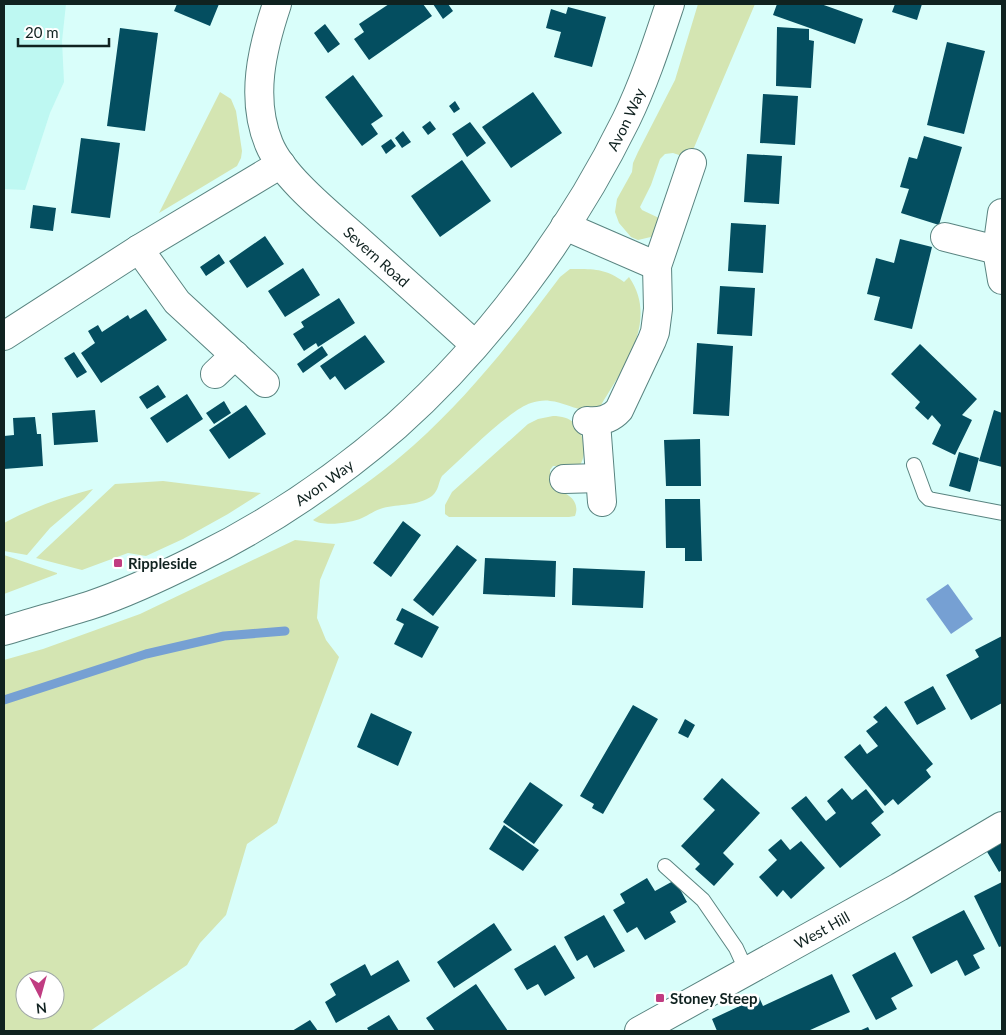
<svg xmlns="http://www.w3.org/2000/svg" width="1006" height="1035" viewBox="0 0 1006 1035" font-family="Lato,sans-serif">
<rect width="100%" height="100%" fill="#d9fefa"/>
<path fill="#bef8f2" d="M4,4h62l-4,37 2,41 -14,31 -25,77 -21,-1z"/>
<path fill="#d4e5b2" fill-rule="evenodd" d="M698,4h57l-62,146 -8,7 -12,-4 -8,1 -5,5 -9,26 -11,22 2,3 17,8 -4,18 -17,4 -7,-3 -12,-14 -4,-11 2,-13 15,-27 1,-9 5,-11 37,-72z
M220,92l11,7 5,12 6,40 -1,7 -4,8 -78,47z
M570,269c23,0 35,-1 54,13l5,-5c30,43 -5,90 -28,128 -14,13 -34,-3 -51,-4 -5,-1 -13,0 -19,2 -21,6 -70,56 -89,73 -4,7 -3,14 -10,20 -14,10 -33,8 -49,12 -8,2 -14,7 -21,10 -11,5 -39,9 -49,2 34,-23 70,-47 101,-75 56,-50 101,-108 146,-168z
M553,416c8,0 17,2 22,8 9,10 13,32 4,42h-26l-3,4 3,19c13,3 28,11 22,27l-6,1h-120l-4,-3v-9l7,-13 76,-68 10,-5z
M163,481l98,12 -33,21 -45,25 -37,17 -18,-3 -46,17 -46,-12 79,-74z
M93,489l-9,10 -34,29 -23,27 -23,-4v-28c28,-15 58,-26 89,-34z
M295,540l40,4 -15,36 -3,38 9,22 13,17 -62,166 -30,21 -21,71 -26,28 -13,22 -97,66h-86v-371l39,-11 97,-35zM25,980h30v30h-30z
M4,555l53,18v1l-53,20z"/>
<path fill="#76a0d3" d="M948,584l25,35 -22,15 -25,-35z"/>
<g fill="none" stroke-linecap="round" stroke-linejoin="round">
<path stroke="#76a0d3" stroke-width="9" d="M4,700l142,-46 78,-18 61,-5"/>
</g>
<path fill="#044e60" d="M177,4h42l-9,22 -36,-15z
M389,4h34l9,12 -63,44 -15,-21 10,-7 -5,-8z
M433,4h15l5,7 -10,8z
M777,4h44l42,15 -8,25 -82,-29z
M895,4h27l-5,16 -25,-8z
M568,7l38,10 -14,50 -38,-10 7,-25 -15,-4 5,-19 15,5z
M325,24l15,20 -12,9 -14,-20z
M777,27l32,2v11l5,1 -3,47 -35,-2z
M120,28l38,5 -13,98 -38,-5z
M947,42l38,9 -21,83 -37,-9z
M353,75l30,41 -12,8 7,10 -16,12 -37,-49z
M533,92l29,41 -51,35 -29,-41z
M763,94l35,2 -3,49 -35,-2z
M455,101l5,8 -6,4 -5,-7z
M430,121l6,8 -8,6 -6,-8z
M470,122l16,21 -19,14 -15,-23z
M403,131l8,11 -9,6 -7,-10z
M924,136l38,11 -23,78 -38,-12 8,-24 -9,-2 9,-30 8,2z
M81,138l39,5 -10,75 -39,-5z
M391,139l5,7 -10,8 -5,-8z
M747,154l35,2 -3,48 -35,-2z
M462,160l29,41 -51,36 -29,-41z
M33,205l23,3 -3,23 -23,-3z
M731,223l35,2 -3,48 -35,-2z
M265,236l19,28 -37,24 -18,-27z
M900,239l32,8 -20,82 -38,-9 6,-23 -13,-3 9,-36 18,5z
M219,254l6,9 -19,13 -6,-9z
M303,268l17,27 -35,22 -17,-26z
M720,286l35,2 -3,48 -35,-2z
M339,298l16,25 -37,24 -2,-4 -12,8 -11,-17 11,-7 -3,-5z
M146,309l21,31 -66,43 -20,-30 14,-10 -7,-12 10,-6 4,7 26,-17 2,4z
M365,335l20,27 -40,28 -10,-14 -5,4 -10,-14z
M697,343l36,3 -4,70 -36,-2z
M920,344l57,55 -15,16 10,5 -17,35 -23,-11 9,-19 -9,-10 -4,5 -13,-12 5,-6 -29,-28z
M322,346l6,9 -25,18 -6,-9z
M74,352l13,20 -10,6 -13,-20z
M158,385l8,12 -19,12 -8,-12z
M187,394l16,25 -36,24 -17,-25z
M224,401l7,12 -17,11 -8,-11z
M246,405l20,29 -37,25 -20,-29z
M95,410l3,32 -44,3 -2,-32z
M994,410l8,3v54l-23,-6z
M35,417l2,17h4l2,32 -39,3v-33l10,-1 -1,-17z
M700,439l1,47h-35l-2,-46z
M959,452l20,6 -9,34 -21,-6z
M665,499h35l2,62h-17v-13h-19z
M403,521l18,14 -30,42 -18,-14z
M457,545l20,15 -44,56 -20,-16z
M485,558l71,3 -1,36 -72,-3z
M573,568l72,3 -2,37 -71,-3z
M402,608l37,19 -17,31 -28,-14 10,-20 -8,-4z
M1002,636v67l-31,17 -25,-45 33,-18 -4,-7z
M933,686l13,23 -29,16 -13,-23z
M633,705l25,14 -55,95 -11,-6 2,-4 -14,-8z
M886,706l47,58 -7,6 5,7 -33,28 -5,-6 -8,7 -41,-49 16,-13 7,10 11,-8 -12,-15 12,-9 -5,-5z
M371,713l41,19 -14,34 -41,-19z
M685,719l10,6 -7,13 -10,-5z
M722,778l38,35 -37,40 11,11 -20,22 -19,-17 5,-5 -19,-18 34,-36 -12,-11z
M530,782l33,23 -29,39 -31,-22z
M842,788l10,12 14,-11 18,23 -13,11 10,12 -41,33 -49,-60 15,-12 20,25 10,-8 -9,-12z
M504,825l35,25 -16,21 -34,-22z
M781,839l9,11 11,-9 24,27 -34,31 -8,-9 -6,7 -18,-20 18,-17 -9,-10z
M1002,841v29l-3,2 -13,-22z
M647,878l8,13 20,-11 12,22 -17,10 6,10 -31,18 -8,-13 -10,6 -14,-23 12,-7 -5,-9z
M1002,882v64l-3,1 -25,-51z
M964,910l21,39 -12,6 7,13 -15,8 -8,-16 -26,14 -19,-37z
M604,915l21,36 -31,17 -7,-13 -10,6 -13,-24z
M494,923l18,27 -58,38 -17,-26z
M555,945l20,33 -30,18 -7,-12 -11,6 -13,-21z
M895,952l18,34 -22,12 6,11 -21,11 -24,-45z
M398,960l12,21 -74,42 -11,-21 11,-7 -6,-11 35,-20 6,12z
M832,974l18,38 -42,19h-91l-5,-12 47,-22 4,9z
M476,984l32,47h-73l-9,-13z
M389,1015l10,16h-30l-2,-3z
M310,1020l8,11h-26z
M868,1027l2,4h-11z"/>
<g fill="none" stroke-linecap="round" stroke-linejoin="round">
<g stroke="#598480" stroke-width="16">
<path id="service" d="M914,465l11,30 4,4 73,14
M665,866l38,34 33,48 11,24"/>
</g>
<g stroke="#598480" stroke-width="30">
<g id="minor">
<path id="s1" d="M277,4c-15,45 -27,94 -8,140 13,32 59,69 85,92 40,36 81,72 121,109"/>
<path d="M1002,213l-5,37 5,30"/>
<path d="M565,226l92,40"/>
<path d="M945,237l52,13"/>
<path d="M139,249l38,53 88,81"/>
<path d="M4,336l135,-87 142,-85"/>
<path d="M215,374l20,-19"/>
<path d="M587,421c13,1 23,-1 32,-11l33,-70 3,-8 3,-23 -1,-43 35,-103"/>
<path d="M596,422l6,80"/>
<path d="M564,479l36,-1"/>
</g>
</g>
<g stroke="#598480" stroke-width="30">
<g id="tertiary">
<path id="s2" d="M4,631c29,-9 58,-17 87,-26 36,-12 72,-29 106,-46 71,-35 139,-81 199,-133 93,-83 175,-194 230,-306 18,-37 31,-77 44,-116"/>
<path id="s3" d="M639,1031l260,-144 103,-61"/>
</g>
</g>
<use href="#service" stroke="#fff" stroke-width="14"/>
<use href="#minor" stroke="#fff" stroke-width="28"/>
<use href="#tertiary" stroke="#fff" stroke-width="28"/>
</g>
<g fill="#c03c81" stroke="#fff" stroke-width="2">
<rect x="113" y="558" width="10" height="10" rx="2.5"/>
<rect x="655" y="993" width="10" height="10" rx="2.5"/>
</g>
<g text-anchor="middle" dominant-baseline="central" stroke-width="5" stroke-linejoin="round" paint-order="stroke">
<g font-size="15" fill="#102220" stroke="#fff">
<text stroke="none"><textPath href="#s2" startOffset="832">Avon Way</textPath></text>
<text stroke="none"><textPath href="#s1" startOffset="300">Severn Road</textPath></text>
<text stroke="none"><textPath href="#s2" startOffset="355">Avon Way</textPath></text>
<text stroke="none"><textPath href="#s3" startOffset="209">West Hill</textPath></text>
</g>
<g font-size="15" font-weight="bold" fill="#102220" stroke="#fff" text-anchor="start">
<text x="128" y="563">Rippleside</text>
<text x="670" y="998">Stoney Steep</text>
</g>
</g>
<rect width="1006" height="1035" fill="none" stroke="#102220" stroke-width="10"/>
<g transform="translate(40 995) rotate(174)"><circle r="24" fill="#ffffff" stroke="#9fa7a6"/>
<path d="M0-4L9 19L0 12L-9 19Z" fill="#c03c81"/>
<text y="-8" font-size="14" font-weight="bold" text-anchor="middle" fill="#102220">N</text>
</g>
<path d="M18 38v8h91v-8" fill="none" stroke="#102220" stroke-width="2.5"/>
<text x="25" y="38" font-size="15" fill="#102220" stroke="#ffffff" stroke-width="4" paint-order="stroke">20 m</text>
</svg>
